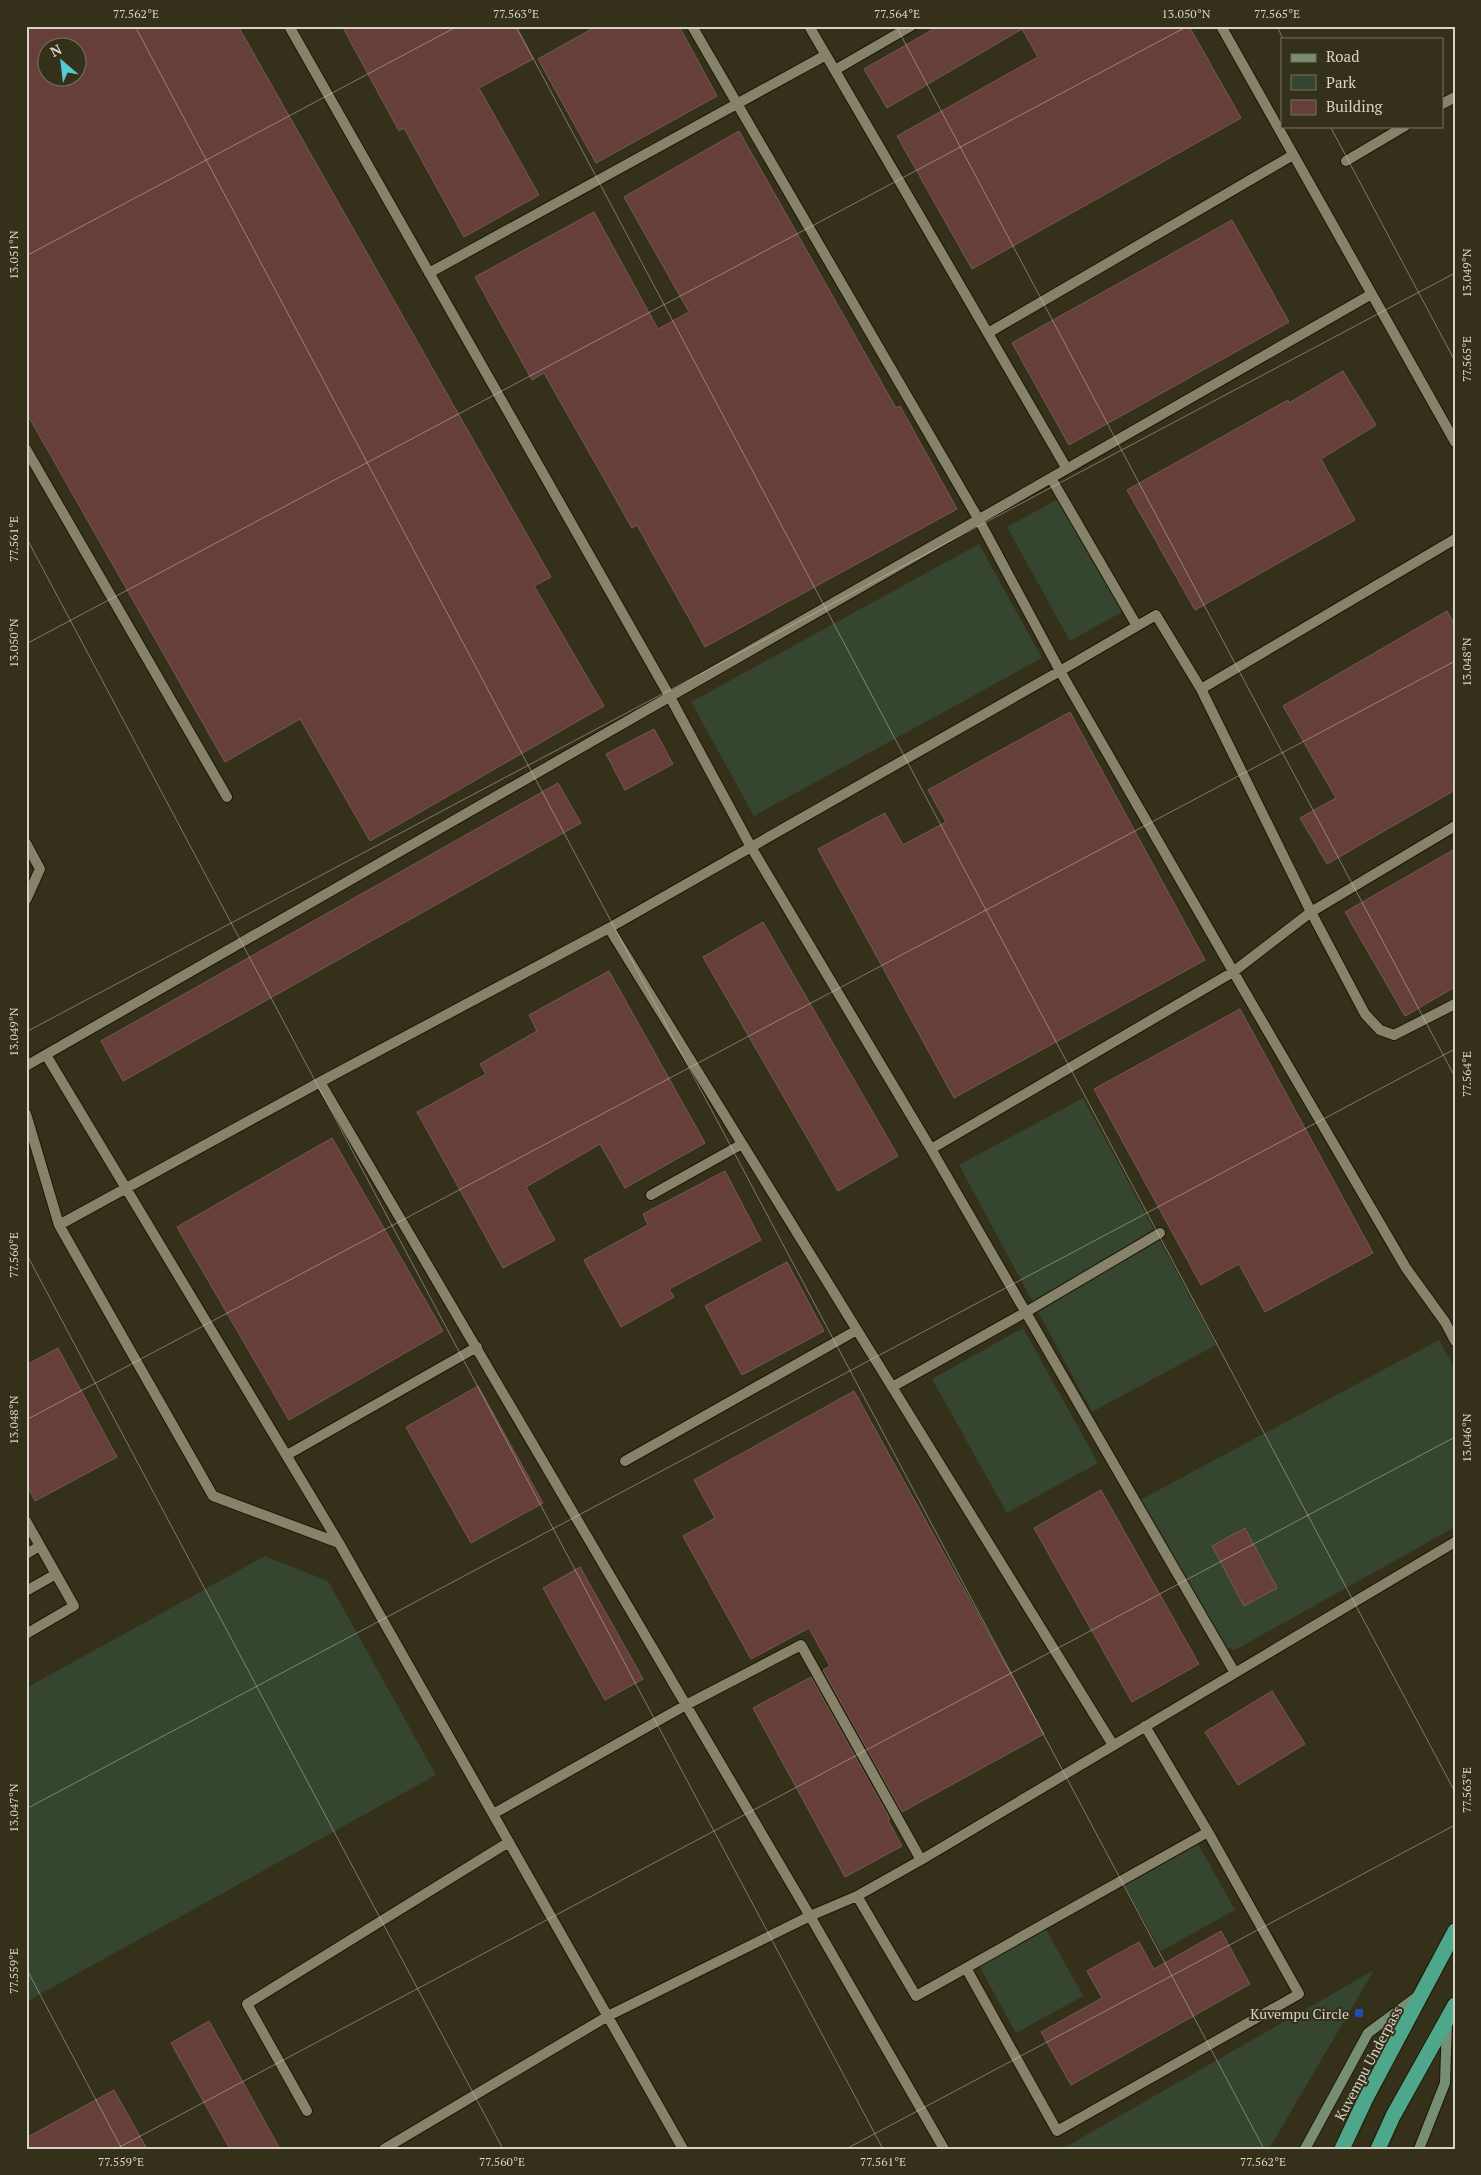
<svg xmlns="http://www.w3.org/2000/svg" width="1481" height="2175" viewBox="0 0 1481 2175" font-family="'PT Serif',serif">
<rect width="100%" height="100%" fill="#34301a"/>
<path fill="#35452f" d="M1060,498l62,114 -52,29 -63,-114z
M979,544l63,114 -288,158 -63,-114z
M1083,1098l133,247 -124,67 -133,-247z
M1023,1328l75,135 -91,50 -75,-134z
M1439,1340l16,29v158l-220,123 -13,-4 -82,-146z
M265,1556l63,25 108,194 -410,227v-314z
M1197,1842l38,68 -74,41 -38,-68z
M1046,1929l37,67 -67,37 -37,-67z
M1374,1970l-105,179h-207z"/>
<path fill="#663f3a" stroke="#755a56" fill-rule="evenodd" d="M26,26h212l313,551 -17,9 70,120 -234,135 -70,-122 -75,43 -199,-350zM48,48h30v30h-30z
M342,26h173l18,33 -54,29 60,107 -75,42 -60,-109 -5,3z
M597,26h82l38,70 -121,67 -58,-104z
M939,26h250l52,92 -269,151 -75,-133 141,-79 -16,-28 -135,79 -23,-39z
M739,131l157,277 4,-2 57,103 -252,138 -68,-122 -5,3 -88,-155 -12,7 -57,-103 119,-65 64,117 31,-17 -65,-115z
M1232,220l57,102 -220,123 -57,-102z
M1343,371l33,54 -55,34 34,61 -160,90 -68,-120 161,-90 1,3z
M1447,611l8,14v165l-128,74 -27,-46 36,-20 -53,-92z
M1070,712l135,248 -251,138 -136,-249 67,-36 18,32 43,-23 -18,-32z
M654,729l19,35 -48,26 -19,-36z
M558,783l23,40 -458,258 -22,-40z
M1455,849v138l-50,29 -60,-104z
M763,922l135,234 -60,35 -135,-234z
M609,971l96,172 -80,45 -25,-44 -74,43 29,53 -52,28 -86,-156 69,-38 -6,-10 57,-33 -8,-16z
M1240,1009l133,244 -108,59 -26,-48 -38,21 -107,-196z
M332,1138l111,193 -154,89 -112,-193z
M725,1171l36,69 -92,49 5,8 -53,30 -37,-67 64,-35 -5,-11z
M787,1262l37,69 -82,44 -37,-69z
M58,1348l59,109 -82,44 -9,-18v-118z
M478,1386l65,117 -72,40 -65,-116z
M854,1391l190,343 -142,78 -79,-142 7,-4 -21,-38 -58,31 -68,-123 32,-18 -21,-38z
M1101,1490l98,174 -67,38 -98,-174z
M1245,1528l32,60 -33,18 -32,-60z
M580,1567l63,112 -38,21 -62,-112z
M811,1677l79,142 -2,1 14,26 -57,31 -92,-169z
M1272,1691l33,53 -67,41 -33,-53z
M1221,1931l29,53 -179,101 -30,-53 61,-34 -15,-27 52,-29 15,27z
M209,2021l71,128h-50l-59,-106z
M114,2090l33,59h-121v-11z"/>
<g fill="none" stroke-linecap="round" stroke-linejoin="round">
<g stroke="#1c1803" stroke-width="12">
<path id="lane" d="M289,26l381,671 81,150 180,302 304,524
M692,26l287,494 81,151 185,321 161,276 39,54 10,19
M809,26l258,443
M1221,26l234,416
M835,70l76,-44
M1442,104l13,-7
M1346,161l59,-35
M429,273l397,-218
M988,333l305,-178
M26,449l201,348
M1051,478l86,148
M1201,689l110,223 54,102 15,16 14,5 61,-31
M26,843l14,26 -14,31
M609,928l504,817
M46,1055l293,488
M26,1066l1344,-771
M320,1082l490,834 134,233
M26,1114l33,111 154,271 126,47 344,606
M931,1149l302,-177 78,-60 144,-86
M651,1195l91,-51
M59,1225l261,-143 289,-154 451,-257 96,-56 45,74 254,-150
M892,1387l134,-75 134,-79
M287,1455l190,-108
M625,1461l232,-131
M26,1521l48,85 -48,28
M26,1554l14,-8
M26,1591l30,-17
M1145,1726l63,106
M493,1814l193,-109 115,-60 120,215
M857,1896l59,100 292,-164 91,162 -242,137 -91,-163
M307,2111l-60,-107 262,-162
M384,2149l224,-133 202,-100 47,-20 64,-36 534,-318"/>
</g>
<g stroke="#1c1803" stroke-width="12">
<path id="secondary" d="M1305,2149l63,-116 50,-37
M1419,2149l26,-66 2,-62"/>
</g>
<g stroke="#1c1803" stroke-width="17">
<path id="highway" d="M1342,2149l24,-51 89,-167
M1378,2149l15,-33 62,-111"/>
</g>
<use href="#lane" stroke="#87836a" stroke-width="10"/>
<use href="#secondary" stroke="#768e74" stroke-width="10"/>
<use href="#highway" stroke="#4fa78b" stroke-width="15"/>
</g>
<path fill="none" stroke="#d7d5c8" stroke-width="1" stroke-opacity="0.45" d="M135,26l1129,2123M516,26l939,1766M896,26l559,1051M1277,26l6,13M1330,126l125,235M26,256l432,-230M26,537l857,1612M26,644l1162,-618M26,1032l1429,-759M26,1253l477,896M26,1420l1429,-759M26,1809l1429,-760M26,1968l96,181M116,2149l1339,-712M846,2149l609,-324"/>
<rect fill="#1a4fb4" stroke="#34301a" stroke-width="2" x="1354" y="2008" width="10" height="10" rx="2.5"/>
<g text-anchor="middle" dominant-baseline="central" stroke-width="4" stroke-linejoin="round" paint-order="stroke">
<g font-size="14" fill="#d7d5c8" stroke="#34301a" text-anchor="end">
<text x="1349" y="2013">Kuvempu Circle</text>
</g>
<g font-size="14" fill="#d7d5c8" stroke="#34301a">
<text transform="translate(1368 2063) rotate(-62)">Kuvempu Underpass</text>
</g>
</g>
<rect width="1481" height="2175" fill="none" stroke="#34301a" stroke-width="55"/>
<rect x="1281" y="38" width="162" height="90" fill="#34301a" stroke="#757260"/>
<rect x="1291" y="54" width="25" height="8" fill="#768e74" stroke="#757260"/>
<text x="1326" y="62" font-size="15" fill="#d7d5c8">Road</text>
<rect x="1291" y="75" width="25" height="15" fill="#35452f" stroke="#757260"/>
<text x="1326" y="88" font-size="15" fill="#d7d5c8">Park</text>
<rect x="1291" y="100" width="25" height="15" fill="#663f3a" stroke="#757260"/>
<text x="1326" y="112" font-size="15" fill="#d7d5c8">Building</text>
<g transform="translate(62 62) rotate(332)"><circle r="24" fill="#34301a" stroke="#757260"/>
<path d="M0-4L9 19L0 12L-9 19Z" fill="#51ccd2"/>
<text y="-8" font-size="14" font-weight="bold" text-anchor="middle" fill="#d7d5c8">N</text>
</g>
<rect x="28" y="28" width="1426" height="2120" fill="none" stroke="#d7d5c8" stroke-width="2"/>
<g font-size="12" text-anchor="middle" fill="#d7d5c8">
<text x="136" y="18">77.562°E</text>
<text x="516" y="18">77.563°E</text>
<text x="897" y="18">77.564°E</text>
<text x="1186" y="18">13.050°N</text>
<text x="1277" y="18">77.565°E</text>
<text transform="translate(14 255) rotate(-90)" y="4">13.051°N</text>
<text transform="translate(1467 273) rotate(-90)" y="4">13.049°N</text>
<text transform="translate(1467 359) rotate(-90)" y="4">77.565°E</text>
<text transform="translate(14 539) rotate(-90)" y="4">77.561°E</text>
<text transform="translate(14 643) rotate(-90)" y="4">13.050°N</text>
<text transform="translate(1467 662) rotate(-90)" y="4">13.048°N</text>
<text transform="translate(14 1032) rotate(-90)" y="4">13.049°N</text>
<text transform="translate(1467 1074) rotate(-90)" y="4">77.564°E</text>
<text transform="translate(14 1255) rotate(-90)" y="4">77.560°E</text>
<text transform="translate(14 1420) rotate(-90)" y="4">13.048°N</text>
<text transform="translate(1467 1438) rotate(-90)" y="4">13.046°N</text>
<text transform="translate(1467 1790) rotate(-90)" y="4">77.563°E</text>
<text transform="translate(14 1808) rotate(-90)" y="4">13.047°N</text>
<text transform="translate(14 1971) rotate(-90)" y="4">77.559°E</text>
<text x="121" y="2166">77.559°E</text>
<text x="502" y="2166">77.560°E</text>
<text x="883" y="2166">77.561°E</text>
<text x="1263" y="2166">77.562°E</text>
</g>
</svg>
